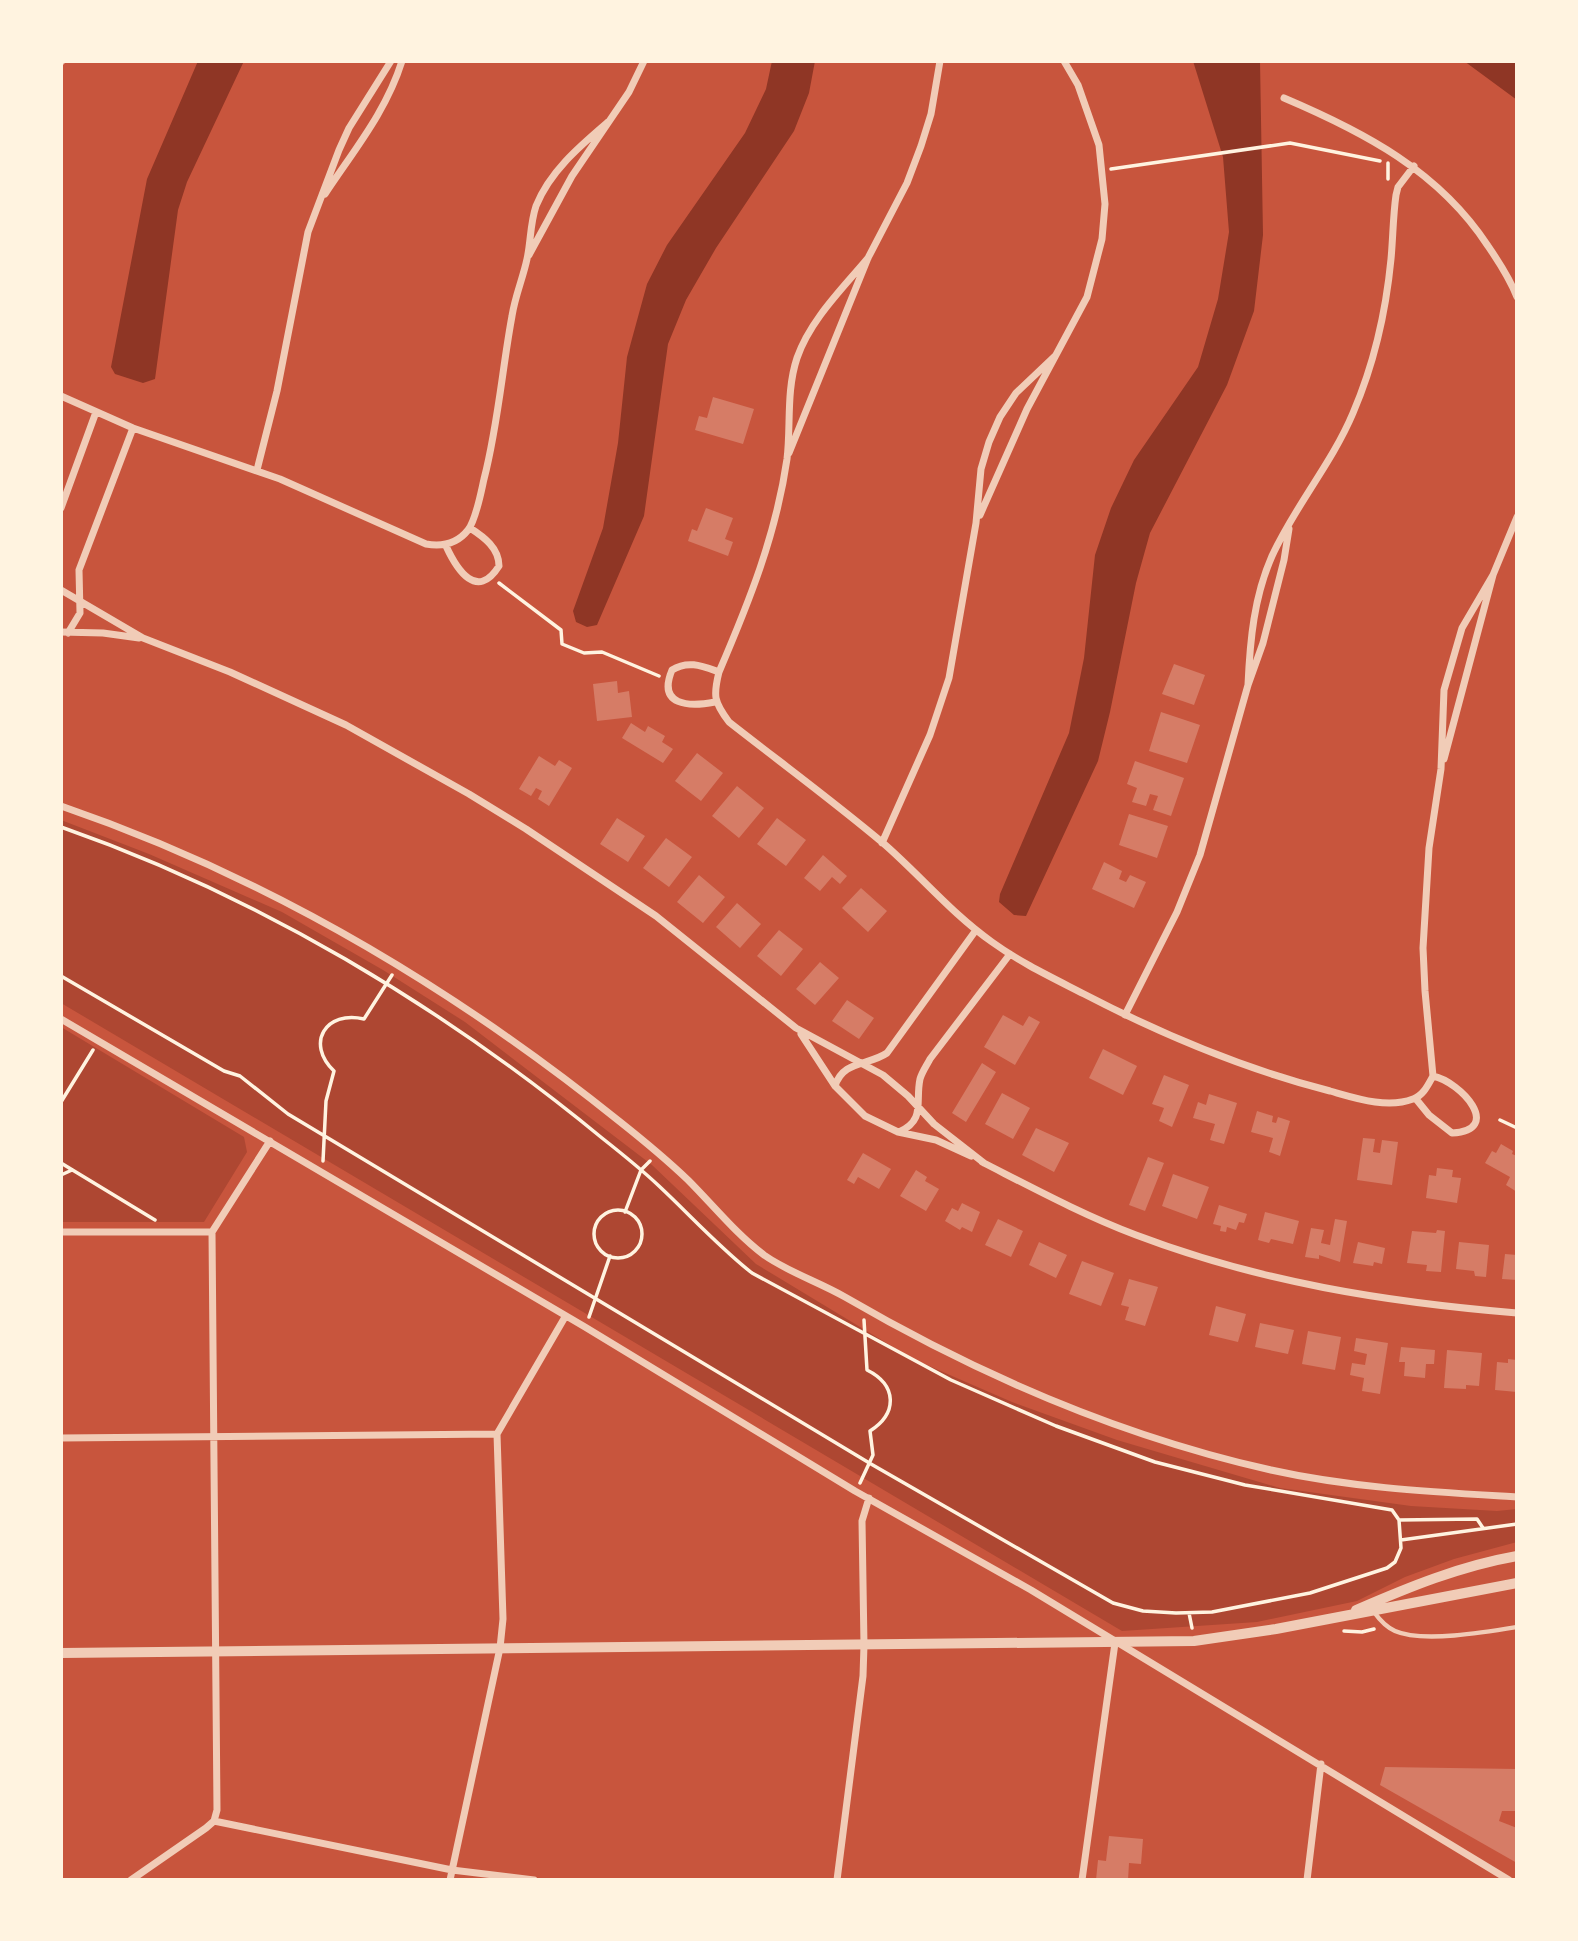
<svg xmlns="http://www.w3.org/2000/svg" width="1578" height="1941" viewBox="0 0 1578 1941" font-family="'Golos Text',sans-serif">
<rect width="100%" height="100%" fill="#c8553d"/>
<path fill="#ae4732" d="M61,820l88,34 133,58 101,58 82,52 187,143 104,99 157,95 99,43 105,38 163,48 131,18 86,5 20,-2v33l-63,17 -49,18 -48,24 -100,21 -135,9 -1061,-628z
M61,1027l183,110 3,15 -43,70h-143z"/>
<path fill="#8f3625" d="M198,61h46l-57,121 -9,28 -23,169 -12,4 -28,-9 -4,-7 36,-188z
M772,61h43l-6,32 -15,38 -78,117 -30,52 -18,44 -24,172 -47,109 -10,2 -11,-5 -3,-11 30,-83 15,-85 9,-86 20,-73 20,-39 78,-112 21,-44z
M1193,61h67l3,174 -9,76 -27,74 -77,148 -14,50 -26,129 -12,49 -72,155 -12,-1 -15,-13 1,-8 69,-161 15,-75 11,-103 16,-47 23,-48 64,-93 20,-68 11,-67 -6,-75z
M1464,61h53v39z"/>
<path fill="#d67c66" d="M713,397l41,12 -11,35 -48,-14 4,-14 8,2z
M706,508l27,10 -8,21 8,3 -5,14 -40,-15 4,-12 5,2z
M1174,664l31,11 -11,30 -32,-11z
M617,681l1,12 11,-2 3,26 -35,4 -4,-37z
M1161,712l39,13 -13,38 -38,-12z
M631,723l14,9 3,-6 17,10 -3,6 11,7 -10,14 -41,-25z
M697,753l26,20 -22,28 -26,-20z
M539,756l16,10 4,-6 13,8 -23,38 -11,-7 4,-8 -6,-3 -5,8 -12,-7z
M1135,761l49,17 -13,38 -18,-6 5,-14 -8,-2 -4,12 -14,-4 5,-14 -10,-4z
M737,786l27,22 -25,30 -27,-22z
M1129,814l39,12 -11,32 -38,-13z
M617,818l28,18 -17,26 -28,-18z
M777,818l29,22 -20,26 -29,-22z
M666,838l26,19 -23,30 -26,-19z
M823,855l24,21 -7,8 -8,-7 -12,14 -16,-13z
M1104,862l18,9 -3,8 7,3 4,-7 16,7 -12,26 -42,-19z
M699,875l26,22 -22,26 -26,-21z
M861,888l26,23 -19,21 -26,-24z
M737,903l24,21 -21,24 -24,-21z
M779,930l24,19 -22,27 -24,-20z
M820,962l19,16 -24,27 -19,-16z
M847,1000l27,18 -15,21 -27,-18z
M1003,1015l20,11 6,-10 11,6 -25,43 -31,-18z
M1103,1049l34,17 -14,29 -34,-17z
M982,1063l14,9 -30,50 -14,-9z
M1164,1075l25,10 -17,42 -13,-6 5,-13 -12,-4z
M1002,1093l28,15 -17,31 -28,-15z
M1209,1094l28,9 -13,41 -14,-4 5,-16 -22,-6 5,-16 8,3z
M1257,1111l16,5 -1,6 4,1 2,-6 12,4 -10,35 -11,-4 4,-14 -22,-6z
M1036,1128l33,15 -15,29 -32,-17z
M1363,1138l12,1 -2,13 7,1 2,-13 16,2 -6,43 -35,-5z
M1501,1144l12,7 -1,3 5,2v36l-11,-7 4,-8 -25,-14 7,-12 4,2z
M863,1153l28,16 -12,20 -21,-12 -4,7 -7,-4z
M1148,1157l16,6 -19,48 -16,-6z
M1437,1168l16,2 -1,7 9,1 -4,25 -31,-5 3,-23 7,1z
M916,1170l11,7 -2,4 14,8 -13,22 -26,-15z
M1173,1174l36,13 -12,32 -35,-13z
M962,1203l18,9 -8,20 -10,-5 -2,3 -15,-9 7,-13 6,3z
M1219,1205l28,9 -3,9 -5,-1 -3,8 -9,-3 -1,5 -6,-1 1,-5 -8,-2z
M1265,1212l34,9 -6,23 -22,-5 -2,4 -11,-3z
M998,1219l25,12 -12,26 -26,-12z
M1335,1219l12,2 -7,41 -21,-7v4l-14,-2 6,-29 13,2 -3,13 9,2z
M1437,1230l8,1 -4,41 -15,-1 1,-6 -20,-2 5,-32 24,2z
M1039,1242l28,13 -11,23 -27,-13z
M1358,1242l27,6 -3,16 -8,-2 -1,4 -20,-3z
M1459,1242l30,3 -3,32 -11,-1 -1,-5 -18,-2z
M1505,1254l12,1v25l-15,-1z
M1082,1261l32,12 -13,33 -32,-12z
M1129,1279l29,8 -13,39 -20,-6 4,-13 -8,-2z
M1216,1306l30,8 -8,28 -29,-7z
M1260,1323l34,7 -6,24 -33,-7z
M1308,1331l33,6 -6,33 -33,-6z
M1356,1338l32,5 -8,51 -18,-3 2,-13 -14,-3 2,-12 13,2 2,-11 -13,-3z
M1401,1347l34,3 -1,14h-8l-1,14 -21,-2 1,-14h-6z
M1447,1350l35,3 -3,33 -13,-1v4l-22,-1z
M1508,1359l9,1v32l-22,-2 2,-28 11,1z
M1385,1767l132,2v42h-15l-3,10 18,7v35l-137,-78z
M1109,1836l34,3 -2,25 -12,-1 -1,17h-32l2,-20 8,1z"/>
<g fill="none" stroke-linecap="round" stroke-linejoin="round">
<path stroke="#fff3e0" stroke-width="3.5" d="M1388,163v16
M1111,169l179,-26 90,18
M499,583l62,47 1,14 22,9 18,-1 57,24
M61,827c195,68 382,180 541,311 19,15 39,31 57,48 31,29 60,61 93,87l199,107 105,46 99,36 90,23 147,25 7,10 2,28 -6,14 -8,6 -77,25 -98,19 -36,1 -33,-2 -30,-8 -242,-139 -583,-350 -48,-38 -16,-5 -163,-95
M61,1102l32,-52
M1500,1120l17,8
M323,1161l3,-60 8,-30c-29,-28 -8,-61 30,-52l28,-44
M61,1163l94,57
M61,1175l11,-5
M594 1234a24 24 0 1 1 48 0a24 24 0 1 1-48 0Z
M625,1212l16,-42 9,-9
M589,1317l21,-61
M860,1483l13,-28 -3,-24c28,-18 27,-46 -3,-61l-3,-50
M1399,1520l78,-1 6,9
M1401,1540l116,-16
M1189,1613l3,15
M1344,1631l18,1 12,-3"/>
<path stroke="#f1ccb7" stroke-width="4.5" d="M1374,1612c5,7 12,15 21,19 27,12 92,1 122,-4"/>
<path stroke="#f1ccb7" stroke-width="7" d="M61,62l1,-1
M1284,98c80,34 155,73 204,148 11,16 22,33 29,51
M325,194c29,-44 61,-82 77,-133
M529,255l43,-79 57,-84 15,-31
M868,258c-25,30 -58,62 -71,100 -11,33 -6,68 -10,101 -11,76 -38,143 -68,213 -6,24 -5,30 10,50 51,40 104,79 154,121 37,32 69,71 109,99 29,21 61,36 92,52 79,41 160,75 246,97 25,7 57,18 83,8 10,-3 15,-14 20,-23l-8,-85 -2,-43 6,-100 12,-79 3,-79 18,-62 31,-53
M61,396l72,32 147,51 146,65c17,3 31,0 42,-14 8,-10 13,-38 16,-51 14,-54 18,-109 28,-163 3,-20 11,-38 15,-57 4,-18 3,-35 9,-53 14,-35 44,-60 72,-84
M789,453l79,-195 39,-75 14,-37 10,-32 9,-53
M257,470l20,-79 31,-159 31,-82 10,-22 42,-67
M61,508l35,-96
M980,515l47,-106 60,-112 15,-58 3,-35 -6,-59 -21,-60 -14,-24
M446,546c11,24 31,55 53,20 0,-18 -15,-29 -29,-38
M61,590l82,48 87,34 116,53 123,69 57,35 130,87 140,112 87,47 25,21 26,28 50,39
M61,632l42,1 36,5
M68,633l12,-20 -1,-43 54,-142
M1248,685c2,-45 6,-88 24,-129 23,-50 60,-93 81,-143 21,-49 33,-102 38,-154 2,-21 2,-43 5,-64l2,-8 16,-21
M715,702c-26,5 -58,4 -43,-32 16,-10 30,-4 47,2
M1444,759l49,-184 24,-58
M61,806c204,70 391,181 558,315 24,19 47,38 69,59 25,25 48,54 76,75 24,17 55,27 81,42 134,78 274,139 426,173 81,18 163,22 246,27
M882,843l48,-108 19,-57 27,-155 5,-54 8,-27 11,-25 16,-24 39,-37
M1125,1015l52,-103 23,-57 48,-170 15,-42 21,-83 5,-31
M61,1019l524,308 270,164 176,99 478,290
M801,1034l34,52 30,30 33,16 38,8 35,16
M835,1086c8,-26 33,-20 52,-33l89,-123
M1416,1099l13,16 23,18c52,-3 9,-51 -19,-57
M899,1132c27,-12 16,-30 21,-53 2,-7 7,-14 10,-20l80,-105
M982,1162c51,26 101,53 154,73 124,47 249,67 381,78
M61,1232h151
M61,1438l436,-4
M214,1821l238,49 82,10
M131,1880l75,-52 8,-7 3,-11 -5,-578 58,-91
M450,1880l50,-232 3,-29 -6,-185 68,-117
M837,1880l26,-204 1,-31 -2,-124 7,-23
M1082,1880l33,-237
M1307,1880l14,-116"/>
<path stroke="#f1ccb7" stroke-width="10" d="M1356,1610c53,-23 104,-44 161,-54
M61,1653l1133,-12 82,-12 241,-46"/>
</g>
<rect width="1578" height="1941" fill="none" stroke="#fff3e0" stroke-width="126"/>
</svg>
